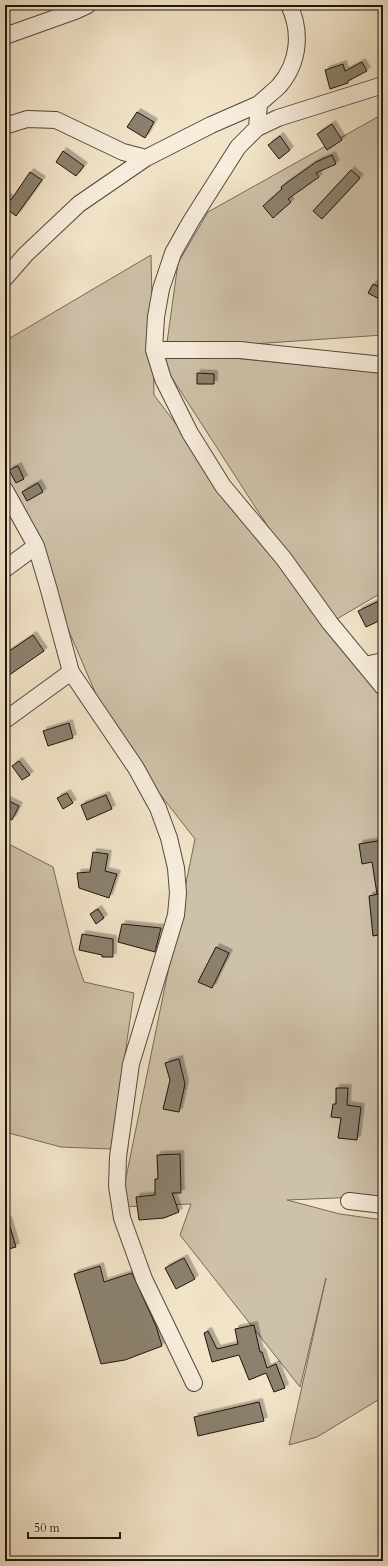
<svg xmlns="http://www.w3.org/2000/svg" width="388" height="1566" viewBox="0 0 388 1566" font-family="Cardo,serif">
<defs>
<filter id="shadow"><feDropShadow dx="3.5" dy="-3.5" stdDeviation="0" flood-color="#0004"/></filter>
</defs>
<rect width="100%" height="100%" fill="#f2e4c9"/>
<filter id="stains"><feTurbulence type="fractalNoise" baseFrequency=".005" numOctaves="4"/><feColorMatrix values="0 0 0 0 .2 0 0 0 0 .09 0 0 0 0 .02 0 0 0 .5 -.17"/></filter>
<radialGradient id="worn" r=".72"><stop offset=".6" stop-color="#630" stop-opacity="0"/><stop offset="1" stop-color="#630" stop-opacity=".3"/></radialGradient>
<path fill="#cec1a9" stroke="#756b5a" d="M383,114v221l-217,15 12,-87 30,-51z
M151,255l3,140 229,302v499l-96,4 53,14 43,6v177l-66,40 -28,8 37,-167 -26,109 -120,-152 11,-31 -71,3 75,-368 -82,-105 -108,-252v-141z
M154,350l208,21 21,-3v224l-53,31z
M5,842l48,25 21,86 10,29 50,11 -23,156 -50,-2 -56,-15z"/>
<path fill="#8b816e" stroke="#1c150c" filter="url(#shadow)" d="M362,62l5,9 -19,10v2l-18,6 -5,-19 18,-6 2,7z
M137,112l17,10 -9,16 -18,-11z
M332,124l10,16 -15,10 -10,-16z
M280,136l10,14 -11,9 -11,-14z
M63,151l21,15 -8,10 -20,-14z
M332,155l4,9 -20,9 3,4 -31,22 3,3 -18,16 -10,-12 19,-17 -1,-2 35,-25z
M351,170l9,8 -38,41 -9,-8z
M30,172l12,8 -26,36 -11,-8v-13l6,5z
M373,284l10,5v12l-15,-8z
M197,373l17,1v10h-17z
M18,466l6,13 -8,4 -7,-13z
M38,483l5,9 -16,9 -5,-9z
M379,601l4,10v8l-17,8 -8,-16z
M33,635l11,16 -39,27v-24z
M69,723l4,15 -25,8 -5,-15z
M19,761l11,14 -8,5 -10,-14z
M67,793l6,10 -10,6 -6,-11z
M106,795l6,14 -25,11 -6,-15z
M5,799l14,7 -7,14 -7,-3z
M383,840v53l-6,1 -5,-32 -10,2 -3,-20z
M93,852l15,2 -3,17 12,3 -8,24 -30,-10 -2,-15 13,-1z
M383,893v41l-10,2 -4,-40z
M98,909l6,9 -8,6 -6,-10z
M122,924l39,4 -6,24 -37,-10z
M82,934l31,5v18h-11v-2l-23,-5z
M216,947l13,6 -17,35 -14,-6z
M179,1059l6,25 -6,28 -16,-3 7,-29 -5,-17z
M336,1088h12l-1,17 14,2 -4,33 -19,-2 3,-20 -10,-1 2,-13h3z
M180,1154l1,39h-9l7,19 -15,6 -25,2 -3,-23 19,-2v-16h3l-1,-24z
M8,1220l8,27 -11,3v-29z
M184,1258l11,21 -19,10 -11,-21z
M100,1266l4,16 28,-9 24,53 6,20 -37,14 -24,4 -27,-90z
M254,1325l6,27h2l5,16 9,-4 9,24 -11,4 -8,-19 -17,7 -10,-25 -27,7 -8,-29 4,-2 9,18 21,-5 -3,-15z
M259,1402l5,19 -66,15 -4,-19z"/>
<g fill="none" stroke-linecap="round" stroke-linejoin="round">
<g stroke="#52493b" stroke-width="18">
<path id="minor" d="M289,5c13,27 10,58 -10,81 -6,6 -14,12 -20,18l-2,24 -19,19 -47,74 -18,32 -12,36 -5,28 -2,33 9,29 27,54 33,53 61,73 46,64 53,64
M5,36l70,-25 13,-6
M5,126l22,-7 29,1 67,32 23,6
M257,128l21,-10 105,-33
M5,278l21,-24 53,-50 67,-46 65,-33 48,-21
M154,350h86l143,15
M5,490l31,56 13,44 22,82 65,96 22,40 11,30 7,30 2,25 -2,22 -45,149 -13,93 -1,29 5,32 22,61 50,104
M5,569l31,-23
M365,665l18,-4
M5,720l66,-48
M349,1201l34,4"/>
</g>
<use href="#minor" stroke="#f7eddc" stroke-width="16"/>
</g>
<rect width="388" height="1566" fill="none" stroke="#f2e4c9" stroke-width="20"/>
<rect x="6" y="6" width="376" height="1554" fill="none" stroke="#1c150c" stroke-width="2"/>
<rect x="10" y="10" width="368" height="1546" fill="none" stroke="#1c150c"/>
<path d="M28 1532v6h92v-6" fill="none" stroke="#1c150c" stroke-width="2"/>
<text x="34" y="1532" font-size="12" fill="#1c150c" stroke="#f7eddc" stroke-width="3" paint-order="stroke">50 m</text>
<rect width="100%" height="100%" filter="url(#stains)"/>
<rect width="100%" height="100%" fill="url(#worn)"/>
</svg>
